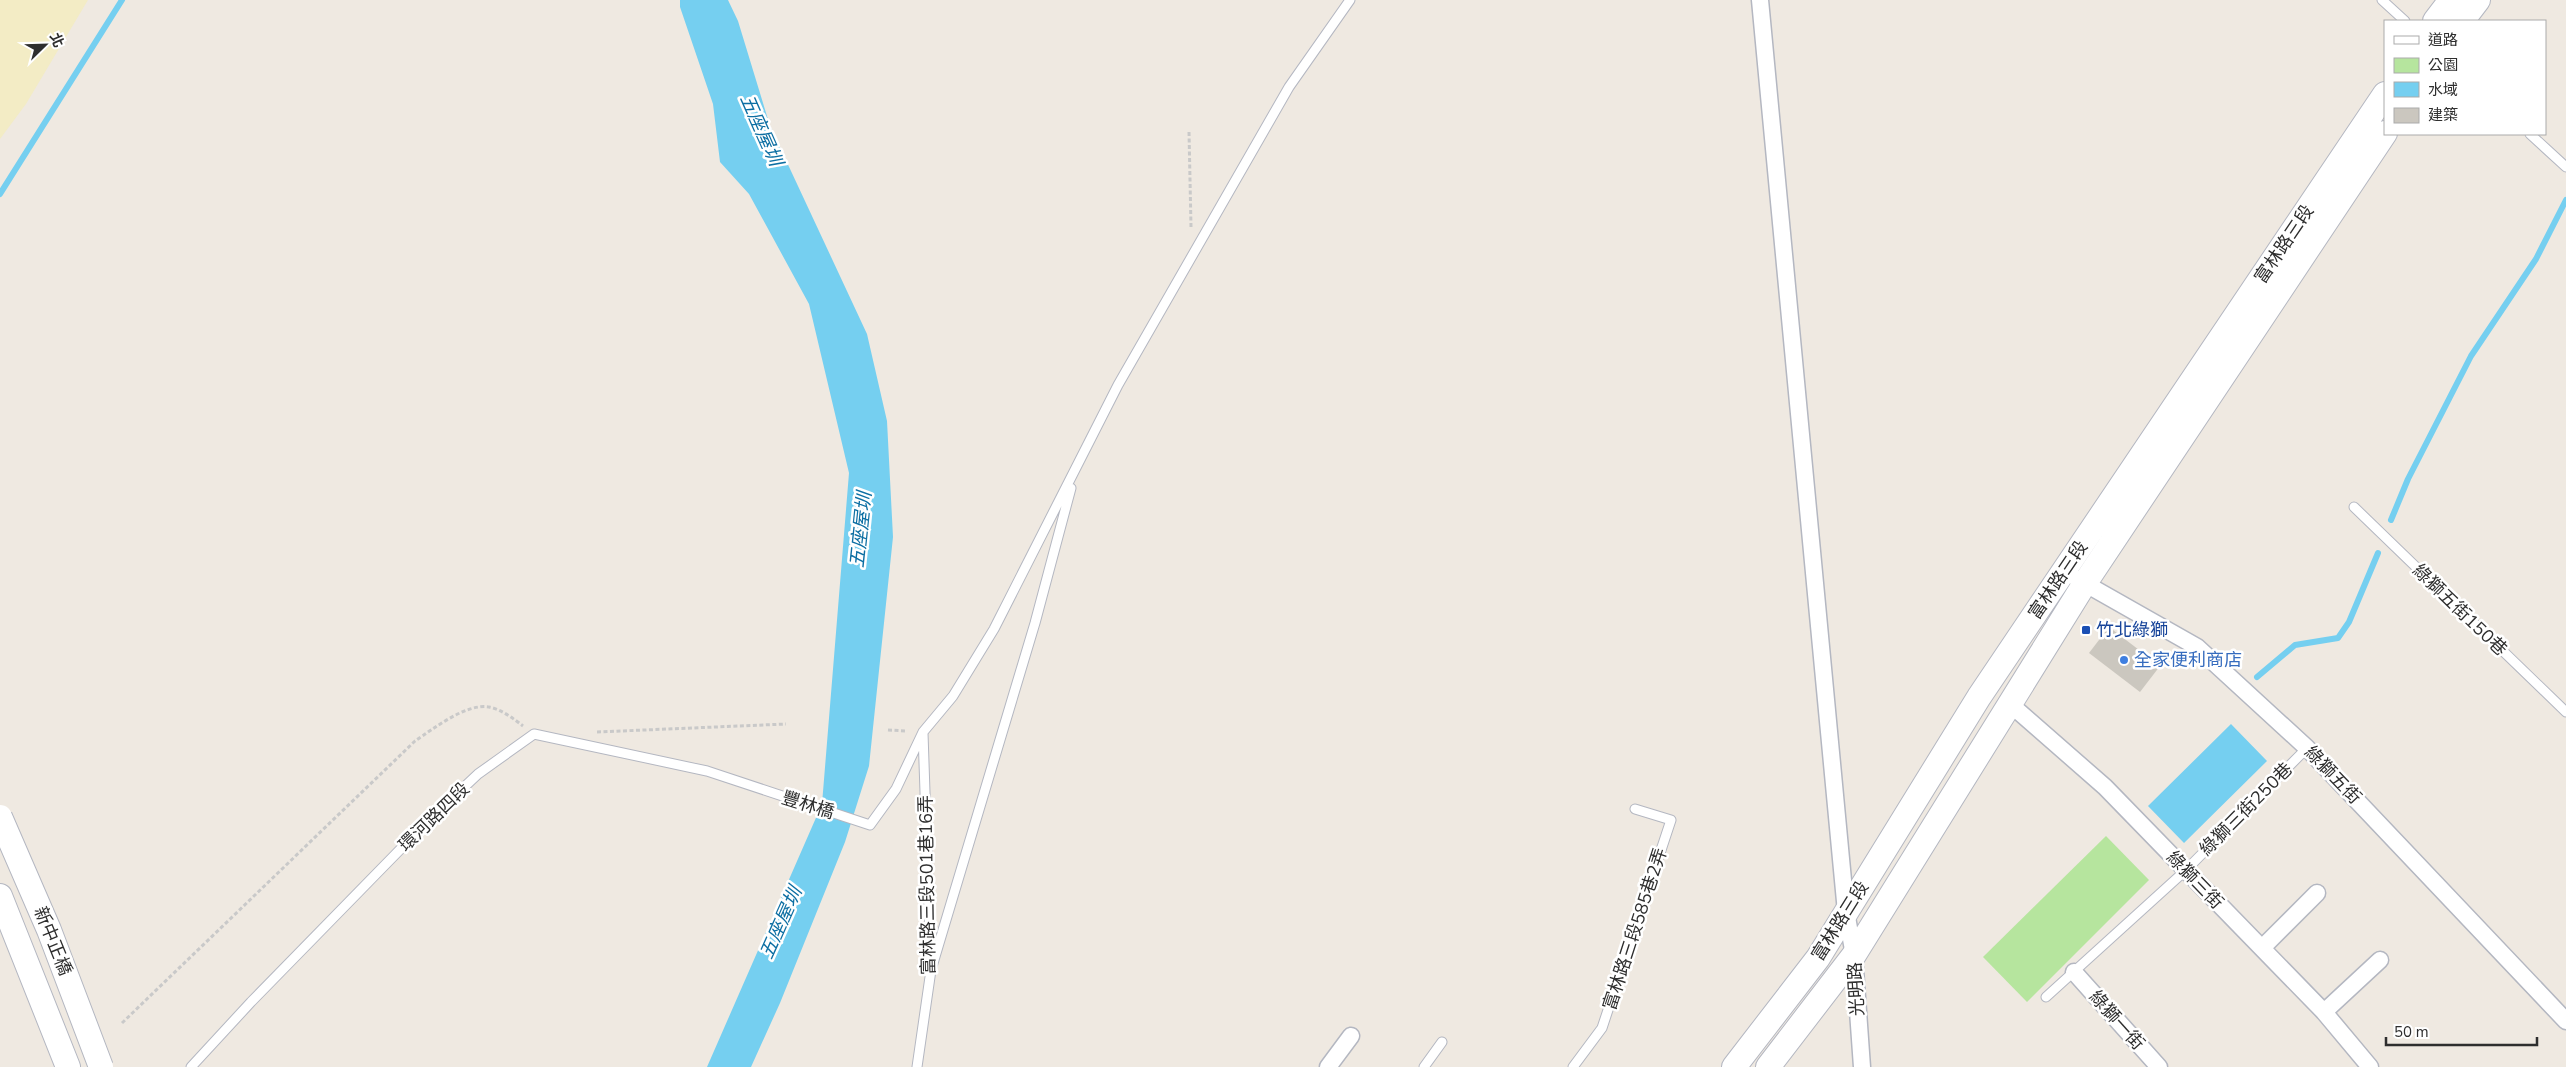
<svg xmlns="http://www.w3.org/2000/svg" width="2566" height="1067" viewBox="0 0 2566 1067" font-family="'Nunito Sans','Noto Sans TC',sans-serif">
<rect width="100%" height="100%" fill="#efe9e1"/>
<path fill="#b6e59e" d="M2106,836l43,44 -122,122 -44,-45z"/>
<path fill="#f3ecc5" d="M0,0h88l-62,104 -26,35z"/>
<path fill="#75cff0" d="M680,0h48l10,21 32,105 97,208 20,87 6,116 -24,229 -24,76 -65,161 -29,64h-44l115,-263 27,-331 -40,-169 -60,-110 -29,-32 -7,-58 -33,-97z
M2231,724l36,37 -83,82 -36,-37z"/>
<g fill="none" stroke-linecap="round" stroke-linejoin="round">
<path stroke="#75cff0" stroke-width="6" d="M0,194l122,-194
M2391,520l17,-41 63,-123 65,-97 30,-59
M2257,677l38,-32 43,-7 11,-16 29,-69"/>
</g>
<path fill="#cbc7bf" d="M2109,627l51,39 -20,26 -51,-39z"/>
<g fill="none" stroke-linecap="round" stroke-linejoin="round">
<g stroke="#b4b7c1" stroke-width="11">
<path id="lane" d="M2382,0l23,21
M2530,134l36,33
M2354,507l212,205
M931,970l104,-347 36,-135
M2046,997l140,-127 121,-122
M191,1067l60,-65 176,-180 51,-48 56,-40 173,37 163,54 26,-36 27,-57 30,-36 41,-67 124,-244 171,-298 61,-87
M917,1067l14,-97 -8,-237
M1424,1067l18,-25
M1573,1067l29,-39 69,-208 -36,-11"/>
</g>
<g stroke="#b4b7c1" stroke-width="19">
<path id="street" d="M1760,0l86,912 8,43 8,112
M2077,579l120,68 110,101 259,273
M2009,703l96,84 219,225 46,55
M2262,948l55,-55
M2074,972l85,95
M2324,1012l56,-52
M1328,1067l23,-31"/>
</g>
<g stroke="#b4b7c1" stroke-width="26">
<path id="secondary" d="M2435,21l16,-21
M2462,21l16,-21
M0,896l68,171
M1734,1067l84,-109 161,-261 406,-603
M1768,1067l86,-112 231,-372 300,-450"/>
</g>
<path stroke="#c9c9c9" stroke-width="3" stroke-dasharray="4 2.5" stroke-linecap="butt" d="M1189,132l2,95
M888,730l19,1
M597,732l189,-8
M122,1023l293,-282c18,-12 51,-38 74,-34 12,2 25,12 34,19"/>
<use href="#lane" stroke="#fff" stroke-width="9"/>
<use href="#street" stroke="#fff" stroke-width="16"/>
<use href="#secondary" stroke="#fff" stroke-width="24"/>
<g stroke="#b4b7c1" stroke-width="26" stroke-linecap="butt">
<path id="secondary-bridge" d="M0,817l49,113 52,137"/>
</g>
<use href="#secondary-bridge" stroke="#fff" stroke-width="24"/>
</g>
<rect fill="#1a4fb4" stroke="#fff" stroke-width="2" x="2081" y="625" width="10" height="10" rx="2.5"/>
<circle fill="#3f7fe0" stroke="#fff" stroke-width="2" cx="2124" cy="660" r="5"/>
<g text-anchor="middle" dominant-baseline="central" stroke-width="5" stroke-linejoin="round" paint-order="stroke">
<g font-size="18" fill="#2e2e2e" stroke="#fff">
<text transform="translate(2284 244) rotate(-56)">富林路三段</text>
<text transform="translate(2058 580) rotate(-56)">富林路三段</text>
<text transform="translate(2460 610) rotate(44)">綠獅五街150巷</text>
<text transform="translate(2333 775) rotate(46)">綠獅五街</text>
<text transform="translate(808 805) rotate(17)">豐林橋</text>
<text transform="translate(2246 809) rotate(-45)">綠獅三街250巷</text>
<text transform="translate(434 817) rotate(-44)">環河路四段</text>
<text transform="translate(2195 880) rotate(46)">綠獅三街</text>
<text transform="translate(927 885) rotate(-91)">富林路三段501巷16弄</text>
<text transform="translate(1840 921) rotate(-58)">富林路三段</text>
<text transform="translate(1635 929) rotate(-72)">富林路三段585巷2弄</text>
<text transform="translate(53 941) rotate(68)">新中正橋</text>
<text transform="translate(1856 989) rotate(-93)">光明路</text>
<text transform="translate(2117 1020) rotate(48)">綠獅一街</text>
</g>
<g font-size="18" fill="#164399" stroke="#fff" text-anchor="start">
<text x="2096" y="630">竹北綠獅</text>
</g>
<g font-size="18" fill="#366cbe" stroke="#fff" text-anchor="start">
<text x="2134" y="660">全家便利商店</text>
</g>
<g font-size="19" font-style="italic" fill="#0d6fa3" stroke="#fff">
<text transform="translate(761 130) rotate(66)">五座屋圳</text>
<text transform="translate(861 530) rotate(-84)">五座屋圳</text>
<text transform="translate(781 923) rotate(-66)">五座屋圳</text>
</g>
</g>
<rect x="2384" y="20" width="162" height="115" fill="#ffffff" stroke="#ababab"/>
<rect x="2394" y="36" width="25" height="8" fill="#ffffff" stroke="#ababab"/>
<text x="2428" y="45" font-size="15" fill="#2e2e2e">道路</text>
<rect x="2394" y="58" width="25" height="15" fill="#b6e59e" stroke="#ababab"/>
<text x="2428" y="70" font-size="15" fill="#2e2e2e">公園</text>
<rect x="2394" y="82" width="25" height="15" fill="#75cff0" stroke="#ababab"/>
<text x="2428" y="95" font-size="15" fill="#2e2e2e">水域</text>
<rect x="2394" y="108" width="25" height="15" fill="#cbc7bf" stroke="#ababab"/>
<text x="2428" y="120" font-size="15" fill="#2e2e2e">建築</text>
<g transform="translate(45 45) rotate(67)" stroke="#ffffff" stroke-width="4" paint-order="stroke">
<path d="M0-4L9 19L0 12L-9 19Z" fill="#2e2e2e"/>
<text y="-8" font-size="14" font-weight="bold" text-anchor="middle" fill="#2e2e2e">北</text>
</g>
<path d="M2386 1037v8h151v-8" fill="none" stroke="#2e2e2e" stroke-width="2.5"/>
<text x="2394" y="1037" font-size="15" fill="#2e2e2e" stroke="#ffffff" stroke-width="4" paint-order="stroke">50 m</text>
</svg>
